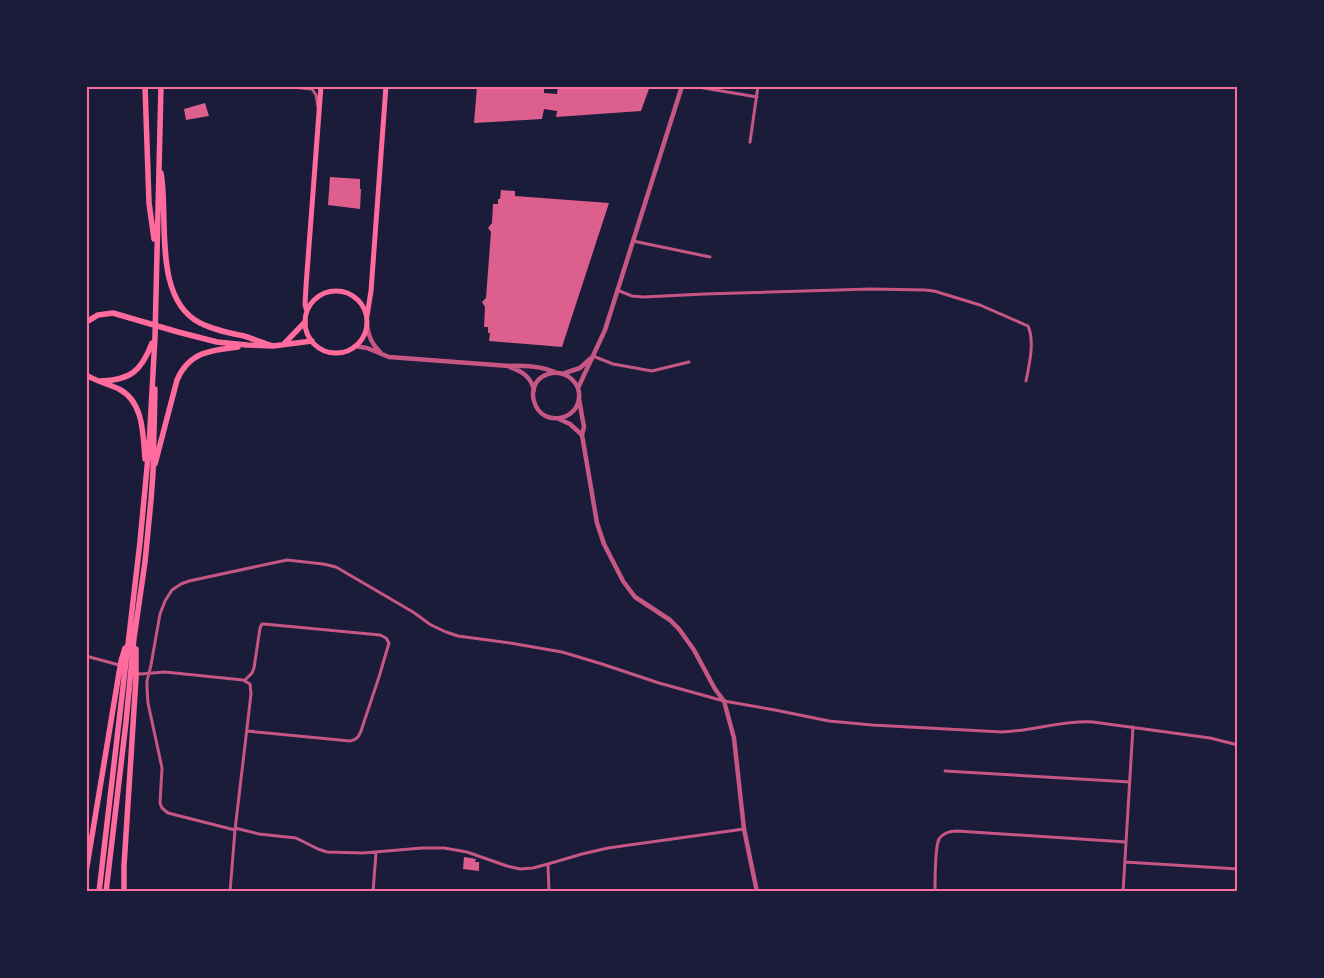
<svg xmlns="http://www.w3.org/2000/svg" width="1324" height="978" viewBox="0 0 1324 978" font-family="'PT Sans Narrow',sans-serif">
<rect width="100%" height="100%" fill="#1b1b3a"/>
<path fill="#dd5f8e" d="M477,86h67v7l13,1 1,-8h92l-9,25 -85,6 1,-6 -13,-2 -2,10 -68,4z
M205,103l4,13 -23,4 -2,-11z
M330,177l30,2v10h1l-1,20 -32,-4z
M501,190l14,1v5l94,7 -47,144 -73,-6 1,-8h-2v-6h-4l1,-20 -3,-5 4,-4 5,-66 -3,-4 4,-5 1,-19h5v-5h2z
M464,857l12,2 -1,3h4v9l-16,-2z"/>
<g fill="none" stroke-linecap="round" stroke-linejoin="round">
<path stroke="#c65784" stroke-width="3" d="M280,86l32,3
M692,86l65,11
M312,89l4,6 2,12
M750,142l8,-56
M633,241l77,16
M617,290l15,6 11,1 62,-3 166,-5 54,1 9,1 46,14 48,21c7,15 1,40 -2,55
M593,356l20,8 39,7 37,-9
M86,656l33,9
M136,673l4,1 25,-2 78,8 7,4 1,10 -16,136 -5,62
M245,680l7,-7 2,-5 6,-40 2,-4h2l116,11 6,3 3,5 -10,34 -18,54c-2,5 -4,9 -11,10l-103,-10
M945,771l185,11
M235,828l24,6 37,4 22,11 9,3 36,1 59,-5h22l23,4 40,14 13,3 13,-1 15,-4 34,-10 26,-6 136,-19
M235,830l-67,-17 -6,-5 -2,-5 2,-35 -14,-65 -1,-15v-7l4,-16 9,-51 5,-13 7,-11 9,-6 8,-3 98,-21 36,4 13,3 77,45 18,13 15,7 12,4 52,7 52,9 40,12 57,19 65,18 51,9 54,11 43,4 130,7c30,-1 61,-12 91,-10l117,16 28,7
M1125,862l113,7
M548,864l1,28
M373,892l3,-39
M935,892c0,-11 0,-45 4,-53 4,-6 11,-8 18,-8l169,11
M1123,892l10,-165"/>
<path stroke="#c65784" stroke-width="4.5" d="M367,325c2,13 5,19 14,28
M355,346l12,2 22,9 120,9c15,-1 32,0 46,6
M510,367c12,4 21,10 24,23
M565,373l15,-5 10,-9
M578,388c-12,-27 -52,-15 -44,13 8,30 53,18 44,-13l27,-58 77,-244
M579,399l5,28 -2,8 15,88 7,21 19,37 12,16 35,23 9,9 15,21 21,39 9,12 10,37 10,91 13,63
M559,419l11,5 12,11"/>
<path stroke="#ff6b9d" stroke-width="5" d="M305 322a31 31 0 1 1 62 0a31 31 0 1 1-62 0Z
M307,311l-2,-6 1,-19 15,-200
M367,316l4,-25 15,-205"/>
<path stroke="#ff6b9d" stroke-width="5.5" d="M145,86l4,117 5,36
M161,173c8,44 -9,125 39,150 14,7 29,10 44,13 10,3 19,7 29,10
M86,322l12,-7 15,-2 65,19 39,10 30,3 26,1 39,-5
M284,344l21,-22
M86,375c10,6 22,9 33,14 25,13 24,46 26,70
M100,381c30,-1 41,-9 52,-38
M155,464l22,-84c12,-28 34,-30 61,-33
M86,872l35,-211 4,-13
M99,892l41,-350 9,-96 6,-109 6,-251
M106,892l20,-170 8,-84 11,-76 6,-62 2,-27 2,-84
M124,892v-26l12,-188v-29"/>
</g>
<rect width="1324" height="978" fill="none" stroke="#1b1b3a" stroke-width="175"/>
<rect x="88" y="88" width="1148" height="802" fill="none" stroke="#ff6b9d" stroke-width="2"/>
</svg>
